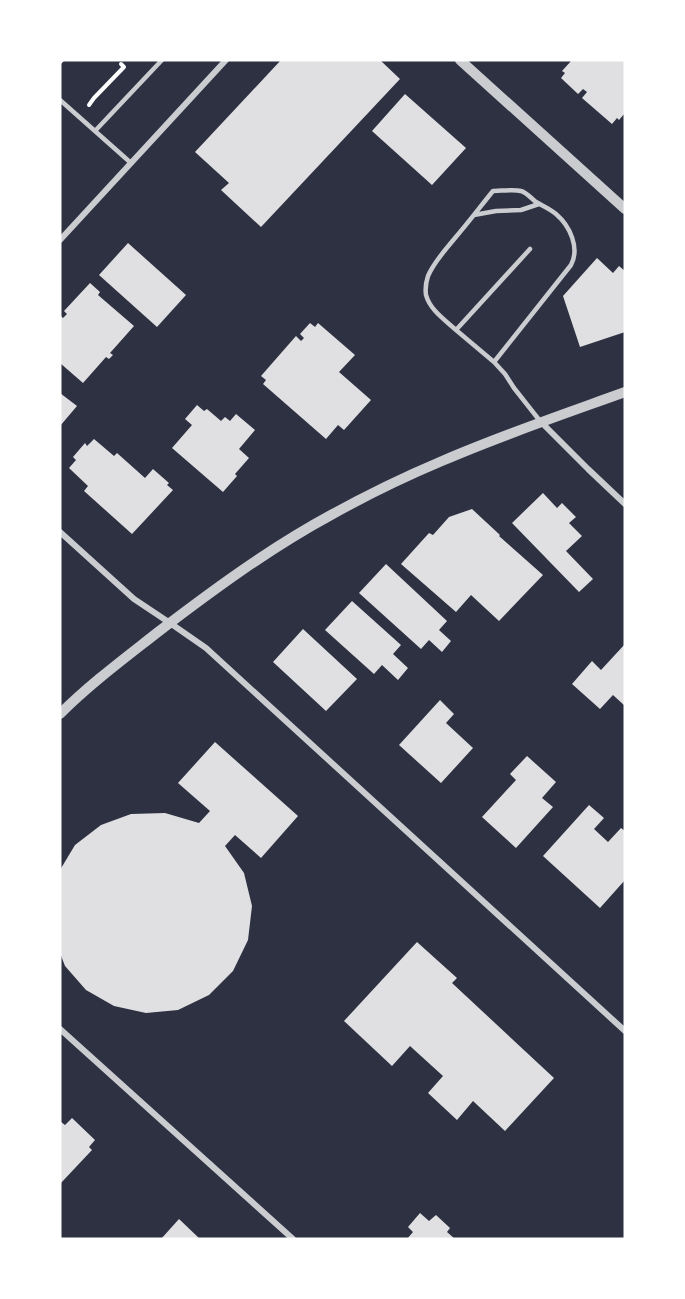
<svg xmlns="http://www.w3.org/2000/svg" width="685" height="1299" viewBox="0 0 685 1299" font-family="'IBM Plex Sans',sans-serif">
<rect width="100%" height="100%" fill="#2d3142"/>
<path fill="#e0e0e3" d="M281,60h99l20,19 -139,148 -40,-37 8,-7 -34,-31z
M572,60h53v53l-6,7 -2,-2 -5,6 -30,-26 5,-6 -4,-3 -5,5 -17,-16 4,-5 -3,-2z
M405,94l61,54 -34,37 -60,-54z
M128,243l58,52 -29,32 -58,-52z
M597,258l16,15 6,-7 6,5v61l-45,15 -17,-51z
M90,283l10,9 -2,3 36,31 -24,27 3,2 -4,4 -3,-2 -23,26 -23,-20v-48l3,3 4,-4 -3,-3z
M310,323l5,4 3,-4 37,32 -16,17 32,28 -27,30 -6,-5 -12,14 -63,-55 3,-4 -5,-4 35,-40 5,5 3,-3 -4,-4z
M60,393l17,13 -17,20z
M197,405l7,6 3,-2 14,12 4,-4 5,4 6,-7 19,16 -16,19 10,9 -14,16 2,2 -14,16 -51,-44 20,-23 -7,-6z
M94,439l20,17 3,-3 28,25 8,-9 16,14 -2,2 6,5 -41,44 -48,-43 4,-5 -19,-18 7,-8 -3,-3 12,-14 2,3z
M543,493l14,15 5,-5 14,14 -7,6 13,13 -16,15 27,28 -14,13 -67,-69z
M472,509l28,26 -1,1 44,39 -44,46 -28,-26 -15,17 -55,-48 28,-31 4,2 16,-18z
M386,564l61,57 -8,9 12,11 -9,11 -13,-12 -8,9 -62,-56z
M352,601l49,44 -8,9 15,14 -10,12 -16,-15 -8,9 -49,-44z
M303,629l54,50 -31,32 -53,-49z
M625,644v62l-12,-11 -13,14 -28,-25 20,-23 9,9z
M440,700l14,14 -8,9 27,25 -32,35 -42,-38z
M215,742l83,74 -37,42 -26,-23 -10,11 19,27 8,33 -4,34 -15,31 -24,24 -31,15 -32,3 -32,-7 -28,-16 -21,-24 -5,-13v-83l15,-25 26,-20 30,-11 34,-1 34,10 11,-12 -32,-28z
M527,756l29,26 -14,16 11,9 -37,41 -34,-31 34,-37 -6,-6z
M589,805l15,13 -10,11 14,13 13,-14 4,3v49l-25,28 -57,-52z
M417,942l40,36 -5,5 102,95 -49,53 -32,-30 -16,19 -29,-27 15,-17 -33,-30 -18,20 -48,-45z
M72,1118l23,22 -6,7 3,3 -32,34v-60l1,-2 4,3z
M420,1213l9,8 7,-6 14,13 -3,4 8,7h-48l6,-7 -5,-5z
M179,1219l21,20h-39z"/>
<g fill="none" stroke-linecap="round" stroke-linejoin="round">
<path stroke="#fff" stroke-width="4" d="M60,62l2,-2
M89,105l5,-7 30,-31 -3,-3"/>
<path stroke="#caccd0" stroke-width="4.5" d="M60,100l71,63
M95,131l67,-71
M474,215l22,-4 25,-1 18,-6
M530,249l-74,81 38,32 11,12 9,14 26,33
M456,330c-11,-10 -26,-20 -30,-35 -1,-7 0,-13 2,-19 6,-14 17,-26 27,-38 13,-15 25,-31 38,-47 7,0 21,-2 28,0 5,1 11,8 15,11 7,4 14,7 20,12 14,12 24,34 15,51l-77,97"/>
<path stroke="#caccd0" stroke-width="6" d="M60,240l166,-180
M541,422l47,47 37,35
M60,532l74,67 36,24 36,25 419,383
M60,1029l233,210"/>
<path stroke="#caccd0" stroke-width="10" d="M460,60l165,149
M60,714c30,-30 65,-56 98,-82 55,-42 112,-84 173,-117 36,-20 73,-38 111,-54 60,-26 122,-47 183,-69"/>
</g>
<rect width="685" height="1299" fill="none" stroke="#ffffff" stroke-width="123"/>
</svg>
